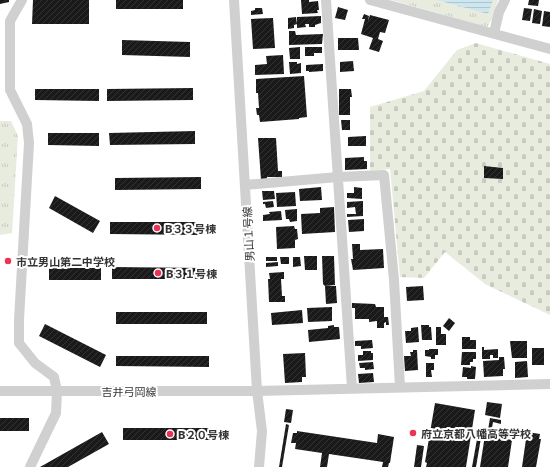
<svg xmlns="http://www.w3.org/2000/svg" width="550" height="467" viewBox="0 0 550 467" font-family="Commissioner,'Noto Sans JP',sans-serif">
<defs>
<pattern id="grass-tufts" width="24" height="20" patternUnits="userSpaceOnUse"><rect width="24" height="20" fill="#e7ecde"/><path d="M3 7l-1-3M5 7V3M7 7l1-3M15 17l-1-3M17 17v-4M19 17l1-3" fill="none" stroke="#c7cbbf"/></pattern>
<pattern id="cemetery-stones" width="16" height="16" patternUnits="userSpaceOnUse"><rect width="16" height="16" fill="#e7ecde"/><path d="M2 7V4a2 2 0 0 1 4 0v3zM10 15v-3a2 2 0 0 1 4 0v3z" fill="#c7cbbf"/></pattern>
<pattern id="water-rules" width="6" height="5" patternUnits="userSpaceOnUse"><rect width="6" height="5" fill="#cde6ef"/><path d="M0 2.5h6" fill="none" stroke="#b0c6cd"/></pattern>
<pattern id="building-hatch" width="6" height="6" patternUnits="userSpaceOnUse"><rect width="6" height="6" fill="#1a1a1a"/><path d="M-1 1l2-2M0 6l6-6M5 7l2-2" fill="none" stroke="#333"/></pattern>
</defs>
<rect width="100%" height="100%" fill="#fff"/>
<path fill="url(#grass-tufts)" d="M391,0h107l-5,18 -6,9z
M0,121h11l7,15 -6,97 -12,2z"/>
<path fill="url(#cemetery-stones)" d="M476,43l74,21v251l-65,-31 -40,-32 -21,26 -24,-1 -10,-108 -20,2v-64l54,-16 33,-41z"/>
<path fill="url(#water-rules)" d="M437,0h56l-5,14z"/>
<path fill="url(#building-hatch)" d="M0,0h9v2l-9,2z
M33,0h56v24h-57z
M116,0h67v9h-67z
M301,0h8v2l9,-1 1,9h-2l1,3 -16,1z
M529,0h10l-1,6 -10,-1z
M338,7l10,3 -3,10 -10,-2z
M255,8h7l1,6 -12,1v-4l4,-1z
M524,8l8,1 -2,12 -8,-1z
M534,9l8,2 -2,13 -8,-1z
M544,11l6,1v15l-8,-1z
M364,14l5,2 -1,5 2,-6 19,5 -4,13 -5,-1 -2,7 5,2 -4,11 -10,-3 4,-11 -12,-4 4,-15h-3z
M321,16v7l-6,2v2h-6v-3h-4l1,3 -9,1v-11z
M296,17l1,7 -3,1v3l-6,1v-11z
M273,18l2,30 -22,1 -2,-30z
M289,31h6l1,4 27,-1 -1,10 -33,1z
M338,38h20l1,12h-21z
M122,40l68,2v15l-68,-2z
M300,47v12h-10l-1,-11z
M305,47h17v6h-8v3h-9z
M283,55l1,19 -29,1v-10l12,-1 -1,-8z
M353,61l1,10 -14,1v-10z
M289,62h8v2l4,-1v10l-11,1z
M323,64v7l-14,1v-1h-3v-6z
M304,76l3,41 -8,1v1l-39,3 -1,-7h-2l-1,-7h3l-1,-15h-2v-14z
M193,88v12l-86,1v-12z
M35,89h64v12l-64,-1z
M339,89h12l1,8h-2v18h-11z
M341,120h9v10h-8z
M195,131v13l-85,1 -1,-12z
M48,133h51v13l-51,-1z
M366,136v10h-18v-9z
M258,138h18l2,33h4v6h-15v2l-6,1z
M364,157v4h3v8l-22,1v-12z
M484,166l19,2v11l-19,-1z
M201,177v12l-86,1v-12z
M321,187l1,13 -22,1 -1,-12z
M354,187l8,1v11l-15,-1v-5h7z
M262,191h12l1,8 -12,1z
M295,192l1,14 -19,1 -1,-14z
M55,196l45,25 -7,12 -44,-25z
M273,201l1,6 -8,1 -1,-4h-2v-2z
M363,201v15l-16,1v-3h9l-1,-7 -8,1v-6z
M334,207l1,25 -33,2 -1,-20 19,-1v-5z
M297,209v12l-7,1 -1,-3h-3l-1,-9z
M281,211l1,9 -19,1v-6l7,-1 -1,-2z
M364,219v12l-15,1 -1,-12z
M110,222h93v13l-93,-1z
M294,226l1,3h2l1,10 -3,1v8l-18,1 -1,-22z
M352,244h8v6l23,-1 1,19 -31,2 -2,-11h2z
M304,256h13v14h-12z
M322,256h12l1,29 -10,1 -2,-2z
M266,257h11v4h-11z
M280,257h9v7h-8z
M293,257h7l1,9 -8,1z
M278,262v4l-12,1v-4z
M112,267l92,1v11h-92z
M49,268h52v12h-52z
M284,272v7h-3l1,17h3v6h-16l-1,-23h2l-1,-6z
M325,286h11l1,17 -11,1z
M423,286l1,14 -17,1 -1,-14z
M352,303l23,1 1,3h8v10h4l1,8h-3v-3l-2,1v5h-7v-7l-8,1v-3h-14v-11h-3z
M332,307v14l-24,1 -1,-14z
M302,310l1,13 -31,2 -1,-12z
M116,312h91v12h-91z
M449,318l6,5 -6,8 -6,-5z
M45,324l61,31 -6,12 -61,-31z
M334,325v2h5l1,12 -31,3 -1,-12 20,-2v-2z
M421,325h8v2h2l1,13h-10z
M418,327l1,15 -13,1 -1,-12h6v-3z
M436,327h5v7h5v11h-10z
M462,337h8v3h6v9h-14z
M372,340l1,8 -12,1v-3h-6v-5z
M510,341h17v17h-15z
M482,347h2v3l14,-1v9h-5v-3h-3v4h-8z
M532,348h12v17h-12z
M429,349h9v6h-3v4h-4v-2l-6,-1v-6h4z
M413,350h4l1,20 -13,1 -1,-15h7l-1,-4h3z
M363,351h8v2h2v7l-15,1v-6h5z
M462,352h14v7h-3v3h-3v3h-9z
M305,353l1,24h-4v5l-17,1 -2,-29z
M116,356h93v11l-93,-1z
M499,357h5l1,12h-2v7l-19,1 -1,-16 16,-1z
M527,361l1,16 -13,1v-16z
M373,362l1,7 -9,1v-2h-5l-1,-5z
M426,363h8v7h-3l1,7h-6z
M471,366l5,1 -1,12h-8v-2h-5l1,-10 8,1z
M373,373l1,9 -15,1 -1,-9z
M487,402l15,2 -2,14 -15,-3z
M435,403l40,7 -9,57h-40l1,-4 -2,-1z
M286,409l7,1 -2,13 -7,-1z
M0,418h29v13h-29z
M490,418l11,2v4l-8,-2 -2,12 -9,-2 -6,35h-4l7,-39 9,2z
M286,424l3,1 -7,42h-3z
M123,428h94v12h-94z
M297,431l80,12 1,-9 16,3 -4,26h-1l-1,4h-6l1,-5 -54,-8 -2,13h-7l2,-14 -27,-4 1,-6h-5l2,-10h4z
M102,432l7,12 -41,23h-28z
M527,432l13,2 -1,5h2l-5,28h-14z
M485,435l27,5 -4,27h-28z
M417,445l7,1 -3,21h-7z"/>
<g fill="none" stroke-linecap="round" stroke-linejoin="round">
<path stroke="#d0d0d0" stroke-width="10" d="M22,0l-12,21v69l17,34 2,19 -10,177v23l16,20 19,14 3,14 -1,22 -26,54
M234,0l23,391 5,40 -3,36
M326,0l26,388
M370,0l180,49
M494,33l5,-21 6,-12
M245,185l93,-8 46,-2 10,105 6,107
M0,391h257l293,-7"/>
</g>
<g fill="#ea3457" stroke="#fff" stroke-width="1.5">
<circle cx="157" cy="228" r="4"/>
<circle cx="8" cy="261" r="4"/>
<circle cx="158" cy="273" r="4"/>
<circle cx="413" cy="433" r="4"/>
<circle cx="170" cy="434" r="4"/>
</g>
<g text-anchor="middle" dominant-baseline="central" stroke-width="4" stroke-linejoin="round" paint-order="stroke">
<g font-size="11" font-weight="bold" fill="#333" stroke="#fff" text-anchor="start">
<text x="165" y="228">B３３号棟</text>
<text x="16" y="261">市立男山第二中学校</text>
<text x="166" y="273">B３１号棟</text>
<text x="421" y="433">府立京都八幡高等学校</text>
<text x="178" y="434">B２０号棟</text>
</g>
<g font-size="11" fill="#333" stroke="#fff">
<text transform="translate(248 234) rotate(-93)">男山１号線</text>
<text x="129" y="391">吉井弓岡線</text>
</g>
</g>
</svg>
